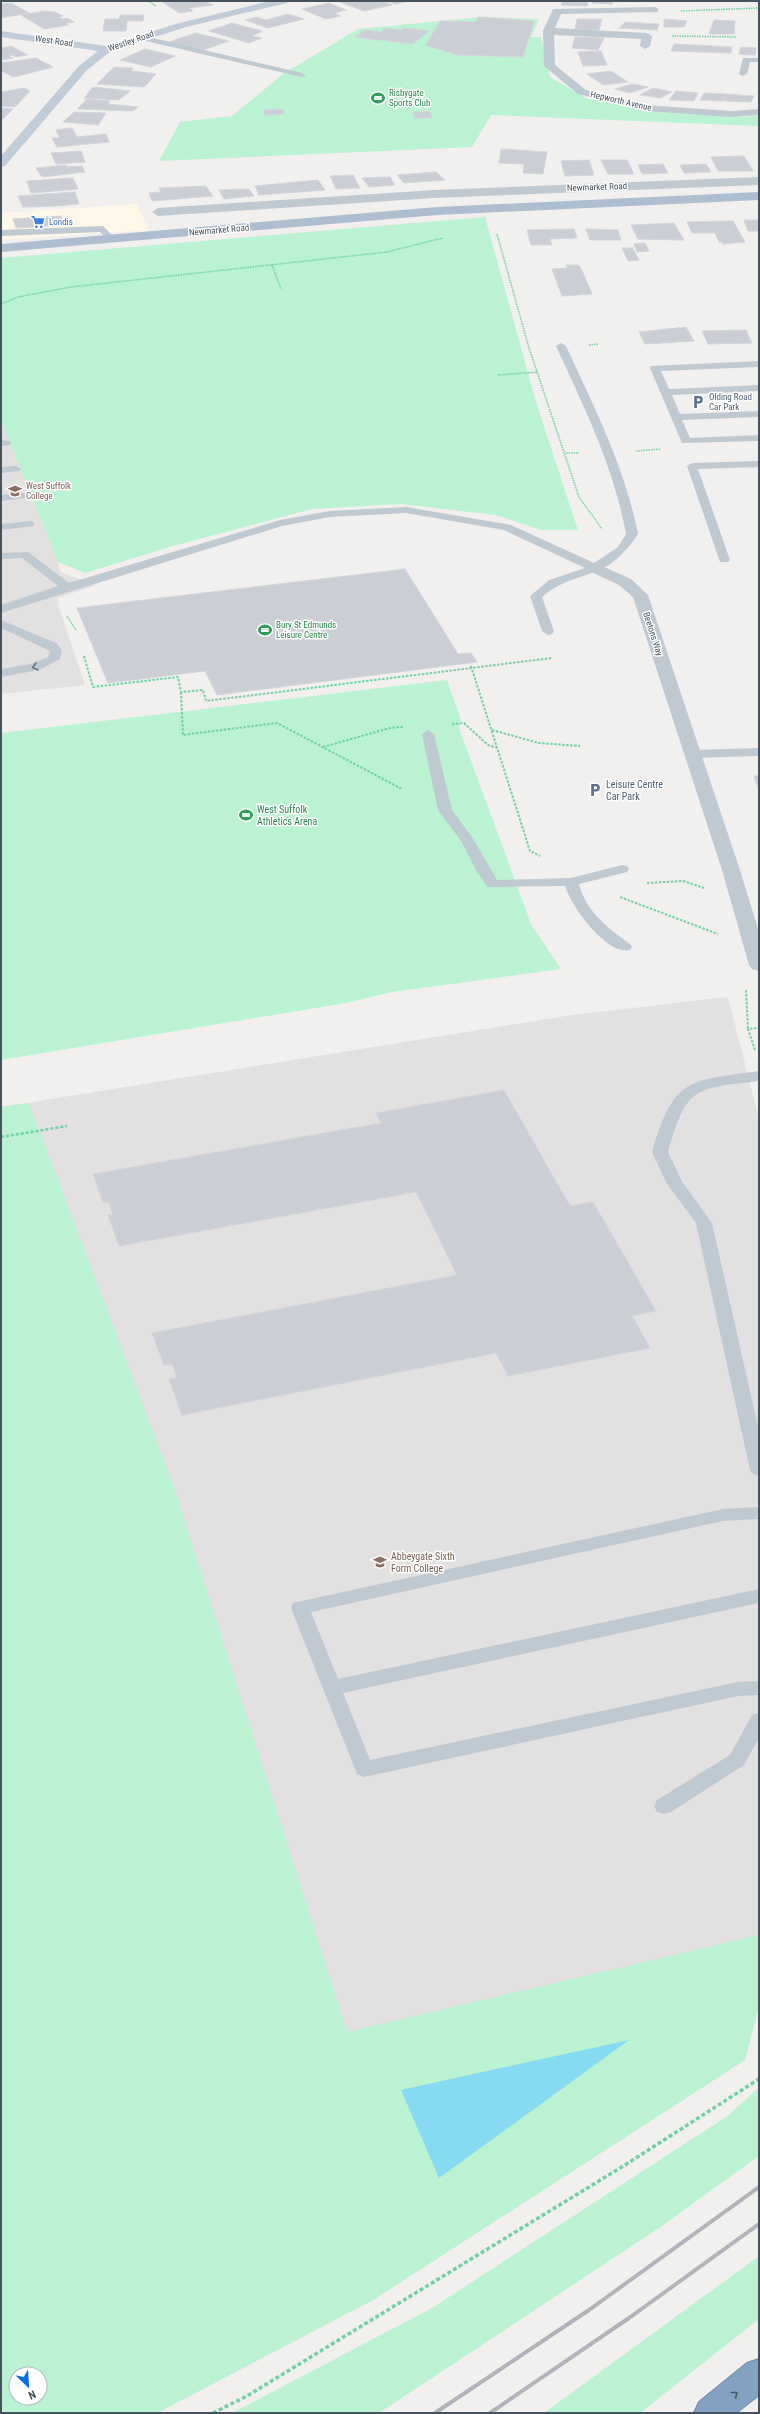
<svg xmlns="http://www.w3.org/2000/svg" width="760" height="2414" viewBox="0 0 760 2414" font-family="'Roboto Condensed',sans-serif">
<rect width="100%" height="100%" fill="#f2efef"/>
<path fill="#fdf7e8" d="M137,204l12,26 -148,10v-27z"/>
<path fill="#e3e0e1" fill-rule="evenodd" d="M1,420l57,142 2,10 36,13 -38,13v6l27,81 -84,9z
M728,997l31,122v886l-14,55 -372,240 -216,113h-156v-1306l571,-92zM16,2374h24v24h-24z"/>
<path fill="#bbf2d1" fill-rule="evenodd" d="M481,17l58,2 -8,18h10l9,40 36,21 71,14 82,5 20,-1v10l-268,-11 -19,32 -313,14 21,-39 52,-6 51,-42 75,-45z
M485,217l51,185 42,128h-37l-45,-15 -95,-11 -89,5 -139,37 -88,27 -27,-11 -57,-142v-162z
M447,680l14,40 -2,8 72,196 30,45 -169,23 -46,11 -345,57v-327z
M29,1103l145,384 173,545 412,-97v70l-14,55 -372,240 -216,113h-156v-1306zM16,2374h24v24h-24z
M759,2087v69l-97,70 -283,187h-147l200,-105 297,-193z
M759,2256v63l-119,94h-96z"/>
<path fill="#86daf1" d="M629,2040l-190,138 -38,-88z"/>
<path fill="#cbced4" stroke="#d3d5db" d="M161,1h44l8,4 -23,3 3,3 -14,2z
M383,1l9,4 -28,6 -24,-9z
M388,1h22l-15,3z
M563,1h25l-1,5 -26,-1z
M592,1h21l-1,3 -20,-1z
M11,3l18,10 -28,5v-14z
M329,3l17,7 -12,3 7,3 -15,3 -24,-10z
M45,11l10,1 8,4 -4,1 3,2 5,-1 7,4 -8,1 3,2 -25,4 -23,-14z
M288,14l16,5 -36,9 -23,-8 12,-3 9,3z
M120,15h24l-1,6h-16l-1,10h-23l2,-12h14z
M478,17l56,4 -11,36 -65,-2 -32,-10 14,-24 36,1z
M577,19h25l-3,11 -24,-1z
M664,19l23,2 -3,6h-20z
M714,20l21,1 -1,13h-25z
M625,22l34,2 -2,6 -38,-2z
M232,23l30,8 -10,5 10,2 -13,5 -40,-12z
M385,28l16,2 3,-2 25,3 -16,13 -58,-7 10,-7 16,2z
M195,33l34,8 -26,9 -34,-8z
M575,37l29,1 -6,12 -26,-2z
M674,44l58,3 -1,6 -60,-2z
M11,46l17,9 -12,2 -4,-2 -4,1 5,2 -12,2v-12z
M741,47l15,1 -1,7 -16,-1z
M145,49l30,7 -24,11 -31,-7z
M601,51l6,14 -24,1 -5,-14z
M36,58l17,9 -39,10 -13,-6v-8z
M114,67l19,1 -2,3 25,3 -12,13 -47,-3z
M611,71l17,11 -25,3 -16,-11z
M632,84l16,3 -18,6 -15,-4z
M93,87l37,4 -11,9 -35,-2z
M24,88l6,3 -15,16 -14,-1v-14z
M653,88l19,4 -12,6 -20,-3z
M676,91l22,2 -4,8 -25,-1z
M704,93l21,1 -2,7 -23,-1z
M725,94l29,2 -3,6 -28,-1z
M87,99l23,2 -2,3 30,3 -5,4 -56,-2z
M1,108l12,1 -10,10h-2z
M283,109l1,5 -20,1v-5z
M430,111l2,7h-17l-2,-6z
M74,112l32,1 -8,12 -35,-3z
M72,128l5,9 29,-3 3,8 -52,5 -5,-9h8l-4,-8z
M501,149l46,3 -4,22 -20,-1 1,-9 -25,-1z
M81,151l4,11 -29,2 -5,-11z
M744,156l9,15h-35l-7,-14z
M589,160l5,15 -29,1 -4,-15z
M601,160h26l7,14h-26z
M663,164l5,9 -26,1 -4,-9z
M706,164l5,8 -27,1 -4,-8z
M66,165v2l16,-1 3,6 -43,5 -6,-9z
M436,172l9,8 -41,3 -7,-8z
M353,175l7,13 -24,1 -6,-13z
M390,177l5,8 -26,2 -7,-9z
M73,178l5,11 -47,4 -4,-12z
M318,180l7,10 -66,5 -4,-9z
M206,186l7,10 -61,5 -3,-8 12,-1 -2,-4z
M249,189l5,7 -30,3 -5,-9z
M75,192l4,12 -24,2 -32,1 -5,-11z
M61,216l3,9 -48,3 -3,-9z
M744,220h15v11h-11z
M733,221l12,21 -22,2 -1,-2h-3l-4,-9h-23l-5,-11z
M674,223l10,17 -46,-1 -7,-14z
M574,229l3,9 -27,1 2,6h-21l-4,-15z
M586,229l32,1 3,10h-31z
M645,243l4,8 -12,1 -3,-8z
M622,248h11l6,12 -11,1z
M566,265h12l3,3 11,26 -30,2 -10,-27 16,-1z
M686,327l8,14 -49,3 -6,-12z
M746,330l6,13 -44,1 -6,-13z
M405,569l53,85 13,-1 6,9 -260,33 -12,-24 -97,12 -31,-75z
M754,776h5v14z
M504,1090l66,116 23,-4 63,109 -24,5 18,32 -142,28 -12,-23 -314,62 -13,-36 8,-1 -5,-14 -8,1 -12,-32 305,-58 -41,-83 -297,54 -11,-31h5l-4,-13h-6l-10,-28 288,-51 -5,-10z"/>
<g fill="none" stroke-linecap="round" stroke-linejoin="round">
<g stroke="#6f8cac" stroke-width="2">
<path id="highway" d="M759,2359v36l-23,18h-42l5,-11 48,-39z"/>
</g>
<path stroke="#71d1a3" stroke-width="1.5" stroke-dasharray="1.5 1" stroke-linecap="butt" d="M148,1l8,5
M681,11l78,-3
M672,36l65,1
M497,234l32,114 50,149 23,32
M272,265l9,24
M1,304l17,-7 53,-10 316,-35 56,-14
M589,345l10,-1
M498,375l40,-3
M636,451l25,-2
M566,453h13
M67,616l9,14"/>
<path stroke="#71d1a3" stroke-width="2" stroke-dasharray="2.5 1.5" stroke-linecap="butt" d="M84,656l9,31 85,-10 3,15 22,-2 3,11 346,-43
M471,666l59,185 10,5
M181,692l2,43 94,-12 125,66
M452,724l12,-1 24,22 10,3
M492,730l47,13 41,3
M323,747l67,-19 13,-1
M647,883l36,-2 21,7
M620,897l98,37
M746,990l2,39
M755,1050l-7,-21 11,-1"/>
<path stroke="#71d1a3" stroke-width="2.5" stroke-dasharray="3 2" stroke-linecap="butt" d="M1,1137l66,-11"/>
<path stroke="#71d1a3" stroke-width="3.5" stroke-dasharray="4 2.5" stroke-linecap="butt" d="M213,2413l34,-17 378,-231 134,-86"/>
<path fill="#bfc9d2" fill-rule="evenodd" d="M140,35l162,38 4,2 -4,2 -165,-38v-4z
M743,58h16v4h-9l-3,12 -4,2 -4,-2z
M103,226l12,12v4h-6l-9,-10 -99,4v-6z
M561,343l5,3c28,61 59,121 72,188 -10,15 -23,30 -41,37 -23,9 -34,9 -55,26l12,34 -2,3 -4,1 -6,-4 -12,-35 19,-16 36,-12 -81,-38 -98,-17 -76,4 -48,9 -281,87v-8l57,-19 -36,-28 -21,1v-6l27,-1 41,31 211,-63 50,-9 76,-4 105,18 83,38 24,-16 8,-13c-12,-67 -42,-127 -70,-188z
M759,361v6l-98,4 8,18 90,-4v6l-87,4 8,19 79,-3v6l-77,3 8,18 69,-3v6l-77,2 -32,-75 1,-2z
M1,440l9,1 1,2 -1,2 -9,1z
M759,461v6l-61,2 32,91 -2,2h-8l-33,-96 5,-3z
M16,466l5,3 -1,2 -19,2v-6z
M23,493l4,1v4l-26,3v-6z
M30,521l4,1v4l-33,4v-6z
M1,620l55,23 6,7 -2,9 -21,11 -38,7v-8l30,-5 17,-7 2,-6 -49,-23z
M428,730l6,4 18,76 22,30 23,40 74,-2 51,-13 5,1 2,3 -2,3 -48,12c7,28 29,44 51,60l2,3 -2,3c-23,6 -59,-44 -65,-64l-77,1 -11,-15 -16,-31 -23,-31 -16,-76z
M759,748v8l-67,2 -6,-4 6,-4z
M759,1071v10c-66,8 -72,5 -91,71l15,31 29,40 47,208v45l-6,-2 -3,-4 -54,-247 -29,-39 -15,-32c22,-74 35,-71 107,-81z
M759,1507v12l-36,2 -412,91 27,67 421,-90v14l-416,90 27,67 368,-78 21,-1v14l-21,1 -374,81 -7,-3 -66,-166 2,-5 430,-94z
M759,1713v25l-15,27 -73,47 -7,2 -7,-2 -3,-6 3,-6 73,-45 22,-40z"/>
<path fill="#bfc9d2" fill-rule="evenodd" d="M654,7l4,1v4l-97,2 -6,14 92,5 5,3 -2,10 -5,3 -5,-3 1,-7 -87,-4 1,30 31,25 58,15 87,6 28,-2v6l-28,2 -87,-6 -66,-17 -34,-28 -1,-35 10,-22z
M759,177v8l-325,13 -276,18 -6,-4 6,-4 276,-18z
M595,563l36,16 17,16 92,275 19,62v39l-7,-2 -3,-4 -27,-95 -89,-273 -14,-12 -30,-14 -2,-3 2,-3z"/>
<path fill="#c1ccd9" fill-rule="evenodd" d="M270,1h18l-1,2 -101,24 -75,24 -24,19 -82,96 -4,1v-11l78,-90 19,-15 -97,-14v-6l105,15 73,-23z"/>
<path fill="#adbed0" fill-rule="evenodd" d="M759,192v8l-322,15 -436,37v-8l436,-37z"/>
<use href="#highway" fill="#84a1c1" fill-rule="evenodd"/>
<path stroke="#b1b4ba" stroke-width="4" d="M435,2413l154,-103 170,-123
M490,2413l139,-95 130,-94"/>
</g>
<defs><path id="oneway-chevron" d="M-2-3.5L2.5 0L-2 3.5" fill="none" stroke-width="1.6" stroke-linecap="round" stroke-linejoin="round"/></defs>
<use stroke="#6a7681" href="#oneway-chevron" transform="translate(35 667) rotate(164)"/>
<use stroke="#4c5a68" href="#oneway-chevron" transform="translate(735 2394) rotate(-39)"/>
<defs>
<g id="stadium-bare" transform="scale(1.08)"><path d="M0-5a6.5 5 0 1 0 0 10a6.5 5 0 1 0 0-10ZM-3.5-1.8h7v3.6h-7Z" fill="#2e9e5b" stroke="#fff" stroke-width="2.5" paint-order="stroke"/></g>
<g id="supermarket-bare" transform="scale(1.08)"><path d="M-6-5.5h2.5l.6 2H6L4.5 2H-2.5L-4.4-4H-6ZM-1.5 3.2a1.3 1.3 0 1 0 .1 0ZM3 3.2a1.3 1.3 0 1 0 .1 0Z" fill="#3f7fe0" stroke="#fff" stroke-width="2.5" paint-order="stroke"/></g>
<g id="parking-bare" transform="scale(1.08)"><path d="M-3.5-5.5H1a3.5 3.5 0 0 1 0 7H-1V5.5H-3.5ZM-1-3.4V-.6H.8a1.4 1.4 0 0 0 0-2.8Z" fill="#5c6f8a" stroke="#fff" stroke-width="2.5" paint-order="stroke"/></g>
<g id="university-bare" transform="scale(1.08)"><path d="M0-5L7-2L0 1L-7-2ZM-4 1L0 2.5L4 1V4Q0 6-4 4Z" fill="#8d6e63" stroke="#fff" stroke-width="2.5" paint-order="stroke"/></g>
</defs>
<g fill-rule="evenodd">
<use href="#stadium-bare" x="378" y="98"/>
<use href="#supermarket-bare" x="38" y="222"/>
<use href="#parking-bare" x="698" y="402"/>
<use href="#university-bare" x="15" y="491"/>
<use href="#stadium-bare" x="265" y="630"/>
<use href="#parking-bare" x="595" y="790"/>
<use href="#stadium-bare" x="246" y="815"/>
<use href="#university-bare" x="380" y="1562"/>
</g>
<g text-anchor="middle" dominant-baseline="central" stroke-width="3" stroke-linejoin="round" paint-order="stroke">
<g font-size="9" fill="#46525e" stroke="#fff">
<text transform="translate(54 41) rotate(8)">West Road</text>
<text transform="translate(131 41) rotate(-19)">Westley Road</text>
<text transform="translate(621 101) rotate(13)">Hepworth Avenue</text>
<text transform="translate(597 187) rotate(-2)">Newmarket Road</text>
<text transform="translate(219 230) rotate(-5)">Newmarket Road</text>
<text transform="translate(653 634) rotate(72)">Beetons Way</text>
</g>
<g font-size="9" fill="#27864d" stroke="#fff" text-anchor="start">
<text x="389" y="93">Risbygate<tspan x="389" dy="10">Sports Club</tspan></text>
<text x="276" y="625">Bury St Edmunds<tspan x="276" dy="10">Leisure Centre</tspan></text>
</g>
<g font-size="9" fill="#366cbe" stroke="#fff" text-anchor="start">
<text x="49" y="222">Londis</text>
</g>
<g font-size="9" fill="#4e5e75" stroke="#fff" text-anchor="start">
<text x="709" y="397">Olding Road<tspan x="709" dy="10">Car Park</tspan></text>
</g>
<g font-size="9" fill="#785e54" stroke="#fff" text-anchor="start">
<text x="26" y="486">West Suffolk<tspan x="26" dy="10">College</tspan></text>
</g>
<g font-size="10" fill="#4e5e75" stroke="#fff" text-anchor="start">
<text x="606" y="784">Leisure Centre<tspan x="606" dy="12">Car Park</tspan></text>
</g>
<g font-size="10" fill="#27864d" stroke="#fff" text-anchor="start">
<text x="257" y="809">West Suffolk<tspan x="257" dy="12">Athletics Arena</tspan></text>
</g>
<g font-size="10" fill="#785e54" stroke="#fff" text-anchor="start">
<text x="391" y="1556">Abbeygate Sixth<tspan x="391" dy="12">Form College</tspan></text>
</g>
</g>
<rect width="760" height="2414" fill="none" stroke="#46525e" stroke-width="4"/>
<g transform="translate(28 2386) rotate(155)"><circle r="19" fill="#ffffff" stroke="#b5babf"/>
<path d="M0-3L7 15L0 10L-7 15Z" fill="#0f6dec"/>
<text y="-6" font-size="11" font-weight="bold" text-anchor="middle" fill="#46525e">N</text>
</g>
</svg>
